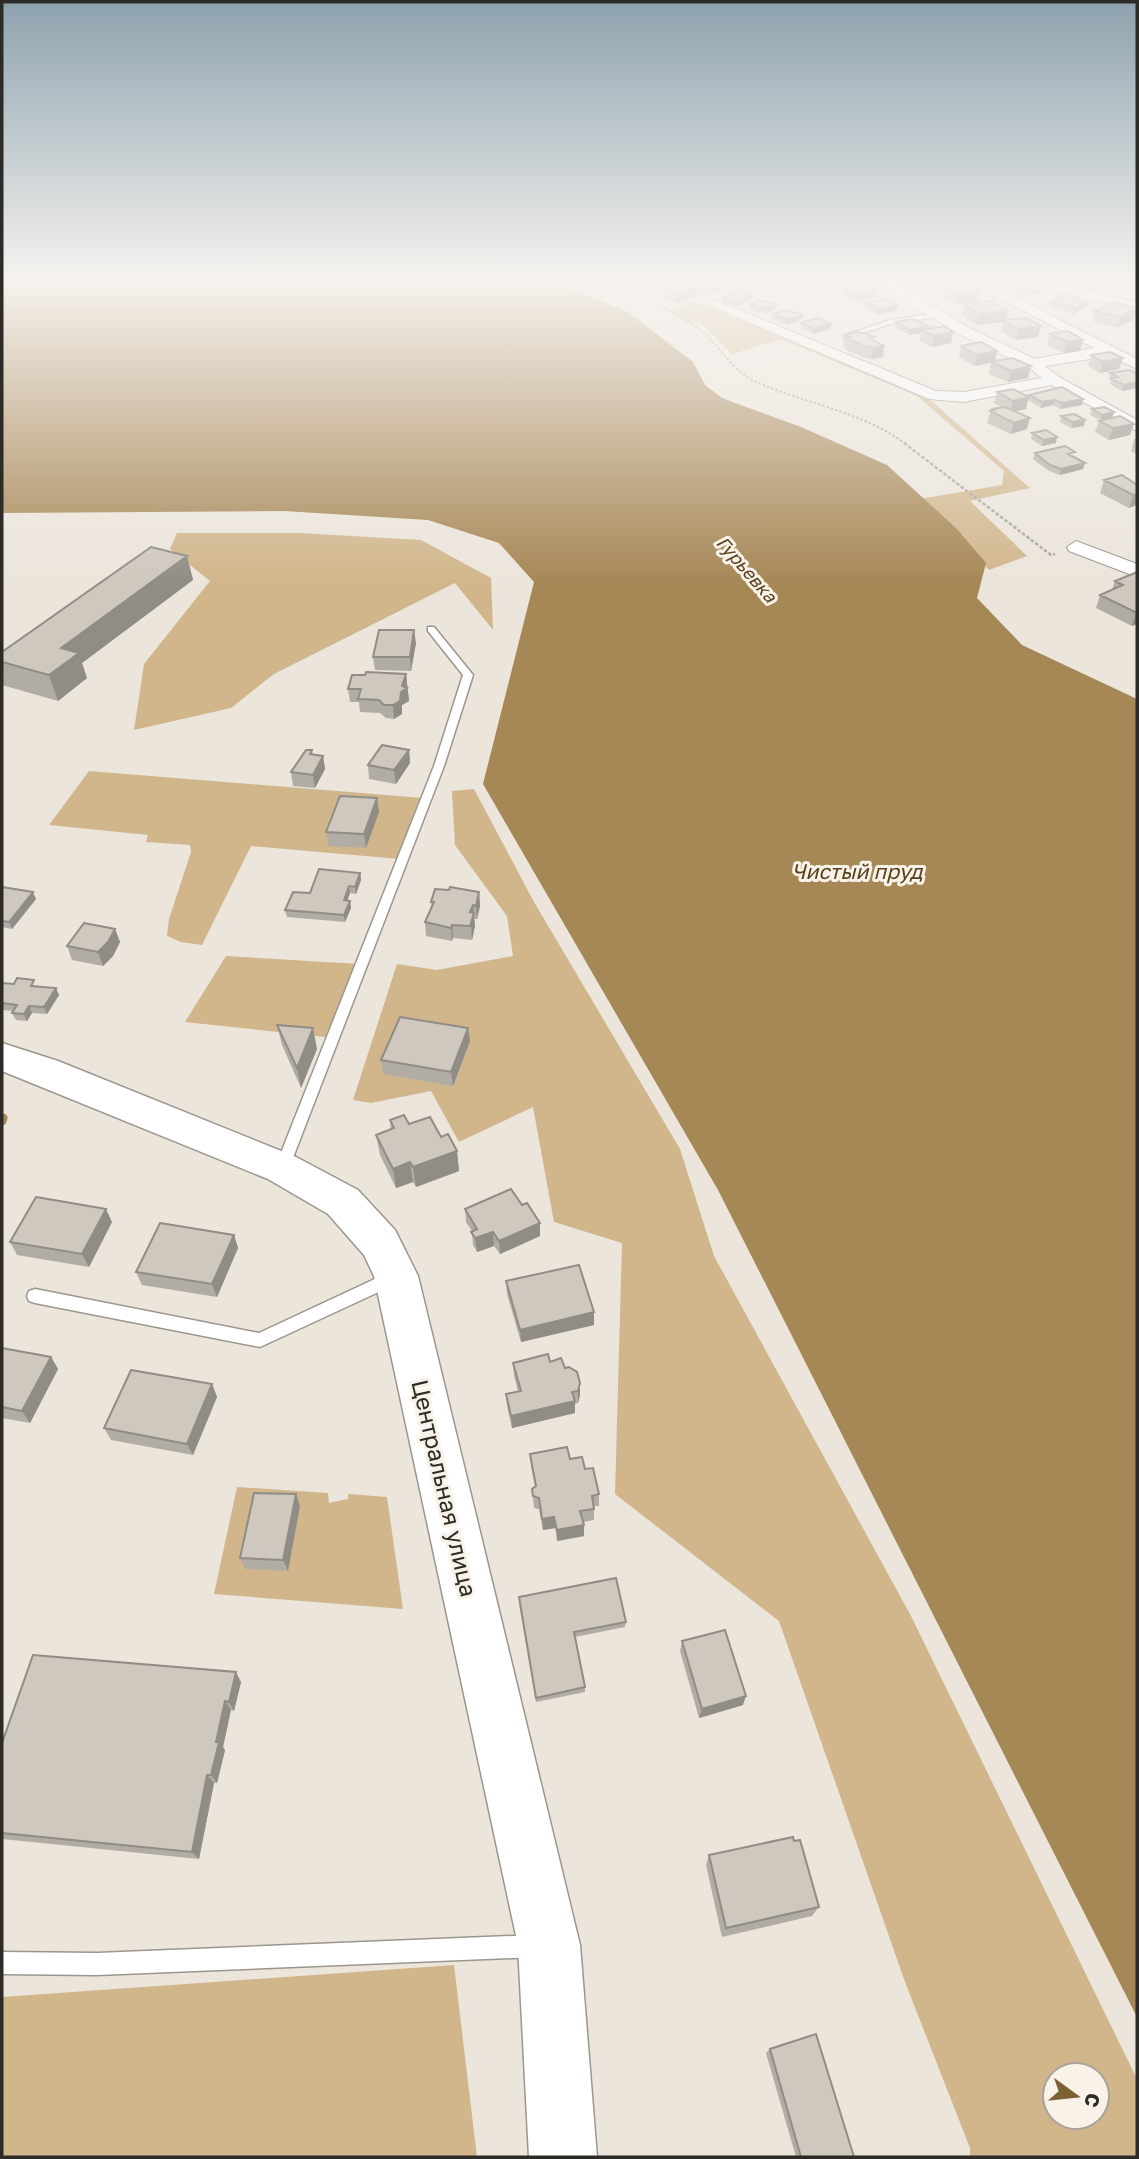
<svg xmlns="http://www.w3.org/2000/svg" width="1139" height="2159" viewBox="0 0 1139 2159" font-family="'Golos Text',sans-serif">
<rect width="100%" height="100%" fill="#ebe5dc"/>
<path fill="#d1b68c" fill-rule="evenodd" d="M695,302l232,95 103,91 -60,13 57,55 -38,14 -42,-43 -33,-27 88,-15 2,-14 -87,-75 -136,-57 -49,15 -33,-33 -11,3 -19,-14z
M177,533h123l121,7 70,38 2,52 -38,-47 -181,91 -43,34 -97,22 10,-66 66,-83 -40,-32z
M89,771l334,27 -24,61 -148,-13 -49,99 -21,-3 -14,-6 2,-17 22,-67 -1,-7 -44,-3 2,-7 -99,-10z
M474,789l60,113 146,247 34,107 197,360 226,463v78h-167v-9l-65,-166 -126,-361 -164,-127 7,-251 -68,-21 -21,-115 -74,35 -28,-51 -60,12 -18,-3 44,-136 40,6 76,-14 -6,-40 -52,-71 -3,-54zM1055,2075h42v42h-42z
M226,956l134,8 -26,74 -149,-16z
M237,1487l91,6 1,10 19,-4v-5l39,3 16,112 -189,-15z
M454,1965l23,192h-475v-160z"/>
<path fill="#a68756" d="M66,281h487l75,31 65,50 12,23 17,13 79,29 86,38 69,63 30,35 -9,35 45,47 115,54v1318l-419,-827 -235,-406 51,-202 -35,-39 -71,-23 -144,-9 -282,2v-223l13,-4z"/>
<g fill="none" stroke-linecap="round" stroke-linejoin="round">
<path stroke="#a68756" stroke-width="9" d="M2,1121l1,-3"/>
<g stroke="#9b968e" stroke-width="3">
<path id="lane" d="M938,313l2,3 -49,8 -45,14 -3,-2 47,-16z
M428,627h6l39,48 -29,91 -155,402 -2,4h-10l-2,-4 159,-402 29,-91 -35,-44z
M392,1271l6,2 2,5 -2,5 -138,64 -225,-44 -6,-2 -2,-5 2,-5 6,-2 224,44z
M537,1935l8,3 3,8 -3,8 -8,3 -440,18 -95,-1v-22l95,1z"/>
</g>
<g stroke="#9b968e" stroke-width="2">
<path id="street" d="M873,281h17l9,3 70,44 66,31 59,-11 -127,-67h16l154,78v10l-28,-13 -64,10 14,11 78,43v11l-85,-46 -88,17 -35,-3 -221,-94 7,-4 5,1 216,89 28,1 78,-14 -14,-11 -69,-33z
M1021,281h22l94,21v8l-115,-26z
M1076,541l61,23v13l-68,-26 -2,-4z"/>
</g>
<g stroke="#9b968e" stroke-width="3">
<path id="secondary" d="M2,1043l56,18 238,96 62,33 37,40 23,46 162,669 17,212h-68l-11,-212 -144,-669 -10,-21 -36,-41 -60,-35 -266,-108z"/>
</g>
<path stroke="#a7a39c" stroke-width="2" stroke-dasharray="2.5 2" stroke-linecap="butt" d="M588,281c40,13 78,23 112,49 19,15 32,40 54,51 50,23 109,30 153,64"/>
<path stroke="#a7a39c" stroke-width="2.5" stroke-dasharray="3.5 2" stroke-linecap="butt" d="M904,443l147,112 4,-1"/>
<use href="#lane" fill="#fff" fill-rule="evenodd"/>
<use href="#street" fill="#fff" fill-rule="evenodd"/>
<use href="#secondary" fill="#fff" fill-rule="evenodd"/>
</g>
<path fill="#b1aca4" d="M616,281h36l-1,3 -21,2z
M813,281h33l-1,2 -12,6 -20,-5z
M1120,281h17v6l-17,-4z
M1011,283l30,5 -2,5 -13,3 -16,-7z
M696,284l27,5 -11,4 -14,-3 -1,6 -21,7 -13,-5 1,-10 32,-3z
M945,286l34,5 -2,10 -22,3 -12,-8z
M844,289l32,8 -20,4 -13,-7z
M753,294l-1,5 -16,8 -14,-4v-5z
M866,302l31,3 -1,6 -18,3 -13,-6z
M1050,302h38l-2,5 -13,7 -24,-7z
M750,304h26l-1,5 -10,5 -16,-5z
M964,304l42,16 32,17 -22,3 -15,-9 2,-9 -27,3 -14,-10z
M1095,311l39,8 -17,9 -25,-7z
M772,314l30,1 -1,5 -15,5 -14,-6z
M896,322l32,7 25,3 -2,11 -19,4 -13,-6 2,-8 -12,2 -14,-8z
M801,323l30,1 -1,5 -16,5 -13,-5z
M1068,331l12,20 -16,2 -17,-8 3,-11z
M845,334l29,6 9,17 -11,2 -9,-2 -19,-8 1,-3 -2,-1z
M961,346l36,5 -2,11 36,4 -3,12 -20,4 -19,-8 2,-12 -16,4 -16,-9z
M1091,355l28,14 -19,4 -12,-7z
M1110,373h27v15l-15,3 -12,-7 1,-4 -2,-1z
M997,392l29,17 -11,2 12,18 -16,5 -24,-11 4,-14 10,-2 -7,-4z
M1029,395l54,4 -1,6 -22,4 -7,-4 -12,3 -13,-8z
M1092,409l22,3 -2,6 -12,2 -10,-5z
M1061,416l23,10 -13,2 -11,-6z
M1099,421l31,14 -21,5 -14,-8z
M1032,433l24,10 -14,3 -11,-7z
M1137,438v16l-6,-3 3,-12z
M1035,453l38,4 10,12 -23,6 -11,-4 -16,-12z
M1104,480l33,5 -8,23 -29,-15z
M187,556l6,24 -111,83 5,15 -29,23 -56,-16v-33z
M1137,572v52l-5,2 -36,-18 4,-13 12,-5 3,-9z
M416,643l-5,28 -36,-1 -2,-13z
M406,674l3,27 -7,4v9l-8,5 -8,-1 -6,-5 -20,-1 -1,-10h-9l-2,-13z
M312,750l1,5 10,1 2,13 -10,19 -22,-2 -2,-14z
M409,750l1,13 -14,21 -27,-5 -1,-14z
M377,798l2,14 -13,36 -37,-2 -3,-14z
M360,873l1,7 -5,14 -6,-1 -3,8h3l1,7 -6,14 -58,-5 -2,-7 25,-17z
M2,887l34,12 -24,30 -10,-2z
M479,892l1,14 -3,13h-3l1,7 -3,14 -19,-2 -1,3 -26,-5 -1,-14 7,-14 -1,-6z
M115,929l5,13 -7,14 -10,10 -31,-6 -5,-14z
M2,983l35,3 22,9 -12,19 -15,-1 -5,8 -11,-1 -4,-7 2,-2 -12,-1z
M277,1025l40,24 -16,39 -19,-43z
M468,1028l2,13 -17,45 -70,-12 -2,-14z
M390,1120l19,4 32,13 16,14 2,20 -43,16 -3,-5 -17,6 -16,-33 -4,-20 15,-5z
M522,1205l18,18v13l-40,18 -6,-8 -17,6 -4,-7 -1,-14 -6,-9 -1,-13z
M112,1222l-23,45 -72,-12 -7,-13z
M234,1235l4,13 -21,49 -75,-12 -6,-13z
M506,1281l88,44 -73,17 -14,-48z
M2,1348l49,9 7,12 -28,54 -28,-5z
M550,1362l15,6 15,15v12l-2,8 -3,1v9l-63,15 -5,-22 -1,-12 12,-3 -4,-15 -1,-13z
M212,1384l5,13 -24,58 -82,-15 -7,-12z
M530,1454l40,5 15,10 14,25v12h-5v14l-11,2 1,14 -27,5 -2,-13 -12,2 -4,-21 -5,-1 -2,-19 3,-2 -4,-21z
M300,1506l-12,65 -43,-2 -5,-11z
M519,1603l107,19 -1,5 -50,10 10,50v5l-49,10z
M682,1641l61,64 -44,13 -19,-67z
M241,1682l-7,29 -3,-1 -8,37 2,3 -8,33h-3l-15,76 -197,-20v-96z
M709,1855l110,52 -7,9 -90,21 -16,-72z
M770,2049l84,108h-58l-30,-104z"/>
<path fill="#908c86" d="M630,281h22l-1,3 -21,2z
M840,281h6l-1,2 -12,6 1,-5z
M723,283v6l-11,4v-5z
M698,286l-1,10 -21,7 1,-10z
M1041,288l-2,5 -13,3 2,-5z
M876,291v6l-20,4 1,-6z
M979,291l-2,10 -22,3 2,-11z
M753,294l-1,5 -16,8v-5z
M1088,302l-2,5 -13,7 2,-6z
M776,304l-1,5 -10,5 1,-5z
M897,305l-1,6 -18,3 1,-5z
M1137,308l-3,11 -17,9 3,-11z
M1008,311l-3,10 -2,-1v2l-27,3 3,-11z
M802,315l-1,5 -15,5 1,-5z
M831,324l-1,5 -16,5v-5z
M928,326l-1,6 -6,-2v3l-12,2 1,-5z
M1041,326l-3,11 -22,3 2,-11z
M953,332l-2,11 -19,4 2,-11z
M1083,340l-3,11 -16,2 3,-11z
M884,346l-1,11 -11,2 1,-11z
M997,351l-2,11 -20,4 2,-11z
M1123,358l-4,11 -19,4 3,-11z
M1031,366l-3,12 -20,4 3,-11z
M1137,382v6l-15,3 2,-6z
M1029,397l-3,12 -16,3 3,-11z
M1083,399l-1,6 -22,4 2,-6z
M1055,400l-2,5 -12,3 1,-6z
M1114,412l-2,6 -12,2 2,-5z
M1030,418l-3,11 -16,5 3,-11z
M1085,420l-1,6 -13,2 1,-6z
M1134,424l-4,11 -21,5 4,-12z
M1057,437l-1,6 -14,3 2,-6z
M1085,463l-2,6 -23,6 1,-6z
M1137,494v11l-8,3 4,-13z
M187,556l6,24 -111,83 5,15 -29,23 -9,-26 12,-27z
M1136,613h1v11l-5,2z
M414,630l2,13 -5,28 -1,-14z
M406,674l3,27 -7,4v9l-8,5 -1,-14 8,-13z
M409,750l1,13 -14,21 -2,-14z
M323,756l2,13 -10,19 -2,-13z
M377,798l2,14 -13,36 -2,-14z
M360,873l1,7 -5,14 -1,-7z
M349,886l1,7 -5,14 -1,-7z
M33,892l3,7 -24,30 -3,-7z
M479,892l1,14 -3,13 -1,-13z
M350,901l1,7 -6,14 -1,-7z
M473,905l2,21 -3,14 -2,-28z
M452,925l1,13 -1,3 -1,-13z
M115,929l5,13 -7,14 -10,10 -5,-14z
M56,988l3,7 -12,19 -3,-7z
M29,1006l3,7 -5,8 -3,-7z
M313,1028l4,21 -16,39 -4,-20z
M468,1028l2,13 -17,45 -2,-14z
M457,1151l2,20 -43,16 -3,-20z
M410,1162l3,20 -17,6 -3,-19z
M106,1209l6,13 -23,45 -7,-13z
M540,1223v13l-40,18 -1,-13z
M493,1232l1,14 -17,6 -2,-14z
M234,1235l4,13 -21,49 -5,-13z
M594,1312v13l-73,17 -1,-12z
M51,1357l7,12 -28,54 -8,-12z
M580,1383v12l-2,8v-12z
M212,1384l5,13 -24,58 -6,-11z
M575,1401v12l-63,15 -1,-12z
M296,1494l4,12 -12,65 -5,-11z
M554,1517l1,11 -12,2 -1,-11z
M584,1525v11l-27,5v-11z
M236,1672l5,10 -7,29 -5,-9z
M746,1696l-3,9 -44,13 3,-9z
M225,1701l6,9 -8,37 2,3 -8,33 -6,-8 5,-33z
M207,1775l7,8 -15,76 -7,-7z"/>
<path fill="#cec8bf" stroke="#908c86" stroke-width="2" d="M685,281l13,5 -21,7 -13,-5z
M703,281h10l10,2 -11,5 -16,-4z
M821,281h19l-6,3z
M1024,281l17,7 -13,3 -17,-8z
M968,284l11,7 -22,2 -12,-7z
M864,285l12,6 -19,4 -13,-6z
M739,290l14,4 -17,8 -14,-4z
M1063,296l25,6 -13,6 -25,-6z
M884,299l13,6 -18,4 -13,-7z
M760,300l16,4 -10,5 -16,-5z
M991,301l17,10 -29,3 -15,-10z
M1112,302l25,6 -17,9 -25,-6z
M787,310l15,5 -15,5 -15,-6z
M818,318l13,6 -17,5 -13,-6z
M1026,318l15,8 -23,3 -15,-9z
M913,319l15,7 -18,4 -14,-8z
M945,326l8,6 -19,4 -13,-6z
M1068,331l15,9 -16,2 -17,-8z
M857,332l10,2 7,3 -4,1 14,8 -11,2 -9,-2 -18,-8 4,-1 -5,-3z
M981,342l16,9 -20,4 -16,-9z
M1110,352l13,6 -20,4 -12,-7z
M1012,358l19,8 -20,5 -20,-9z
M1129,370l8,3v9l-13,3 -13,-6 7,-2 -8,-4z
M1062,387l21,12 -21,4 -7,-3 -13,2 -13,-7z
M1013,389l16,8 -16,4 -16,-9z
M1005,407l25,11 -16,5 -24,-12 4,-1 -3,-1z
M1104,407l10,5 -12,3 -10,-6z
M1074,414l11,6 -13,2 -11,-6z
M1120,416l14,8 -21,4 -14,-7z
M1046,430l11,7 -13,3 -12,-7z
M1065,446l10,6 -7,2 17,9 -24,6 -11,-4 -15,-12z
M1122,475l15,10v9l-4,1 -29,-15z
M151,547l36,9 -126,92 18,5 -30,22 -47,-13v-10z
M1137,572v41l-37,-18 23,-10 -8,-4z
M379,630h35l-4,27h-37z
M366,672l40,2 -4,12 5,2 -6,4 -1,9 -7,4h-9l-5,-5 -21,-1 3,-10h-13l4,-14h13z
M382,745l27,5 -15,20 -26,-5z
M306,750h6l-2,4 13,2 -10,19 -22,-3z
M340,796l37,2 -13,36 -38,-2z
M319,869l41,4 -5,14 -6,-1 -5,14 6,1 -6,14 -59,-5 8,-18 17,1z
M2,887l31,5 -24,30 -7,-1z
M450,887l29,5 -3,14 -3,-1 -3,7 4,1 -4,13 -18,-1 -1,3 -26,-6 9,-20h-3l4,-13 14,1z
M84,923l31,6 -7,13 -10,10 -31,-6z
M17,978l17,2 -3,6 25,2 -12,19 -15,-1 -5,8 -12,-1 5,-8 -15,-2v-20l12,1z
M400,1017l68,11 -17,44 -70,-12z
M277,1025l36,3 -16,40z
M404,1115l5,9 21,-7 11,20 7,-3 9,17 -44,16 -3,-5 -17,7 -17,-34 18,-7 -4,-8z
M511,1189l11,16 5,-2 13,20 -41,18 -6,-9 -18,6 -4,-6 6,-3 -12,-20z
M36,1197l70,12 -24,45 -72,-12z
M160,1223l74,12 -22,49 -76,-12z
M579,1265l15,47 -74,18 -14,-49z
M2,1348l49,9 -29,54 -20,-4z
M548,1354l2,8 11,-4 4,10 4,-1 8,5 3,11 -2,8 -6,1 3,9 -64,15 -5,-22 15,-3 -8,-28z
M131,1370l81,14 -25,60 -83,-16z
M567,1447l3,12 12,-2 3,12 8,-1 6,26 -7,2 2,13 -14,2 4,14 -27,5 -3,-13 -12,2 -3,-21 -6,-2 -1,-7 4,-3 -6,-32z
M254,1493l42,1 -13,66 -43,-2z
M616,1578l10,44 -52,10 11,55 -49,11 -17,-101z
M725,1630l21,66 -44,13 -20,-68z
M33,1655l203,17 -7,30 -4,-1 -9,41h3l-8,33h-4l-15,77 -190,-19v-90z
M793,1837l1,4 6,-1 19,67 -93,21 -17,-73z
M816,2034l38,123h-53l-31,-108z"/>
<linearGradient id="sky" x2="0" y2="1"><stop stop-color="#8da2ae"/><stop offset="0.48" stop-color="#f6f3ef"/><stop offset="1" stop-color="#f6f3ef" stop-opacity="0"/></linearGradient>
<rect width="1139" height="583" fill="url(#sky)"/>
<g text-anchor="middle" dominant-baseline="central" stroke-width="6" stroke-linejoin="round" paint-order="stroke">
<g font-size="18" font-style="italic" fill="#59421b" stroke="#f8f2e9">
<text transform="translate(747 569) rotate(49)">Гурьевка</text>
</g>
<g font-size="21" font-style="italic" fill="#59421b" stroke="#f8f2e9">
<text x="857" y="871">Чистый пруд</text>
</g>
<g font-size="23" fill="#2d2b27" stroke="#f8f2e9">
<text transform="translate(445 1488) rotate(77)">Центральная улица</text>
</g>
</g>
<rect width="1139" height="2159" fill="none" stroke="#2d2b27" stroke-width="7"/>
<g transform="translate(1076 2096) rotate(105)"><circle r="33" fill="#f8f2e9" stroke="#a7a29b" stroke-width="2"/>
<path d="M0-5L12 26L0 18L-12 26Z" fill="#7c6133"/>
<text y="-10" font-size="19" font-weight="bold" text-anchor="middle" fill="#2d2b27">С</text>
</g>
</svg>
